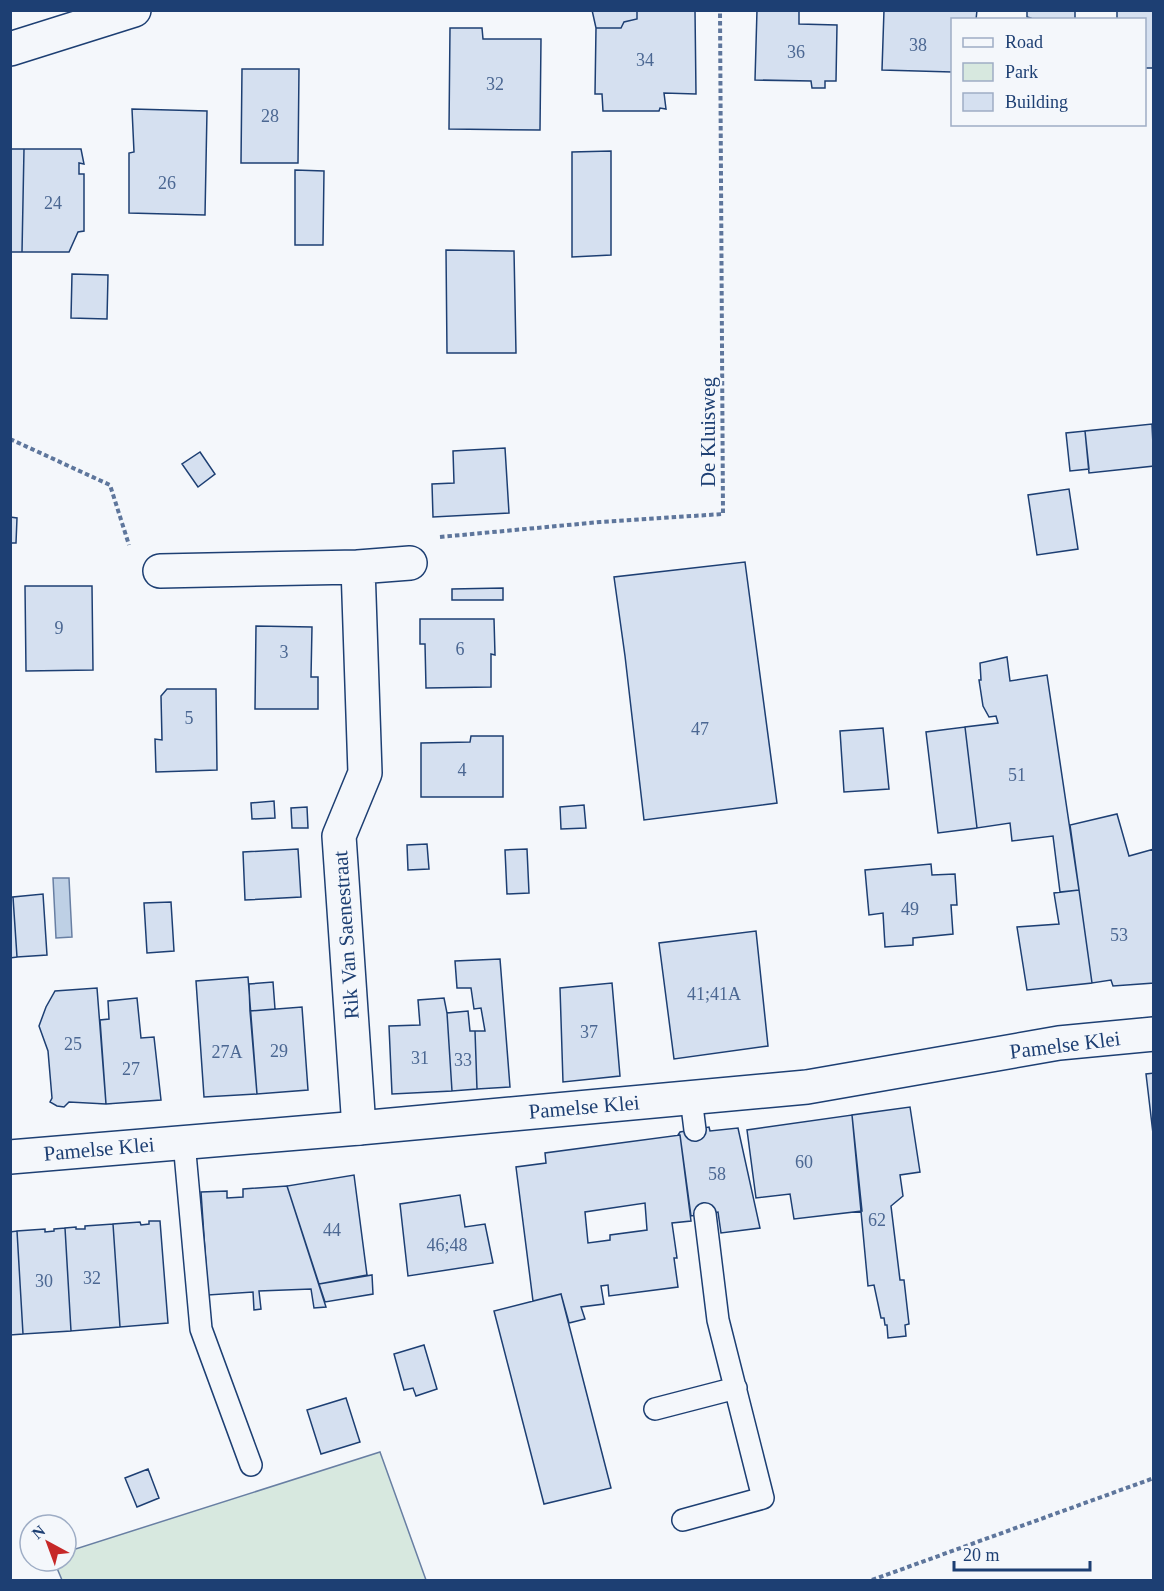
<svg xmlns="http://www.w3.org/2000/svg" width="1164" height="1591" viewBox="0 0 1164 1591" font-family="'Times New Roman',serif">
<rect width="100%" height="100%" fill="#f4f7fb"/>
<path fill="#d7e8df" stroke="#687fa3" stroke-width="1.5" d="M380,1452l46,128h-364l-8,-19h12v-9z"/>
<path fill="#bed0e5" stroke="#687fa3" stroke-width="1.5" d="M53,878h16l3,59 -16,1z"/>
<path fill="#d5e0f0" stroke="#1d3f73" stroke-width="1.5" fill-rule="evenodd" d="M592,10h45v9l-13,3 -3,6h-25z
M637,10h58l1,84 -32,-1 2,16 -6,-1 -1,3h-56l-1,-17h-7l1,-66h25l3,-6 13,-3z
M757,10h42v14l38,1 -1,56h-11v7h-13l-1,-7 -56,-1z
M884,10h93l-1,10h-24v52l-70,-2z
M1027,10h48v10h-44v-2l-4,-1z
M1117,10h37v58h-10v-48h-27z
M450,28h32l1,11h58l-1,91 -91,-1z
M242,69h57l-1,94h-57z
M132,109l75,2 -2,104 -76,-2v-60l5,-1z
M10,149h14l-2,103h-12z
M24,149h57l3,15 -5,-1v11h5v57l-6,1 -9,20h-47z
M611,151v104l-39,2v-105z
M295,170l29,1 -1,74h-28z
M446,250l68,1 2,102h-69z
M72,274l36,1 -1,44 -36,-1z
M1152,424l2,42 -65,7 -4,-42z
M1085,431l4,38 -19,2 -4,-38z
M505,448l4,65 -76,4 -1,-33 22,-1 -1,-32z
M200,452l15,22 -17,13 -16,-23z
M1069,489l9,60 -41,6 -9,-60z
M10,517l7,1 -1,25h-6z
M745,562l32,241 -133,17 -19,-164 -11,-79z
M25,586h67l1,84 -67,1z
M503,588v12h-51v-11z
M420,619h74l1,36 -4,-1v33l-65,1 -1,-44h-5z
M256,626l56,1 -1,50h7v32h-63z
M1007,657l3,24 37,-6 32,215 -19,2 -7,-56 -41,5 -2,-18 -33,5 -12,-101 33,-4 -2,-7 -7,1 -6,-11 -4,-26h2l-1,-17z
M167,689h49l1,81 -61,2 -1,-33 7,1 -1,-44z
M965,727l12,101 -39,5 -12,-101z
M883,728l6,61 -45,3 -4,-61z
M471,736h32v61h-82v-54l49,-1z
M274,801l1,17 -23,1 -1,-16z
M584,805l2,23 -25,1 -1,-22z
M307,807l1,21h-16l-1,-20z
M1117,814l12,42 25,-7v134l-41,3 -2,-6 -19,3 -22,-158z
M427,844l2,25 -21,1 -1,-25z
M298,849l3,48 -56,3 -2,-48z
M527,849l2,44 -22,1 -2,-44z
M931,864l1,11 23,-1 2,31h-6l2,29 -40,4v7l-28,2 -2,-34 -14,2 -4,-45z
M1079,890l13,93 -65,7 -10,-63 42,-3 -5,-31z
M43,894l4,61 -30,2 -4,-60z
M10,897h3l4,60 -7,1z
M171,902l3,49 -27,2 -3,-50z
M756,931l12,115 -94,13 -15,-116z
M500,959l10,128 -33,2 -2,-58h10l-4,-23 -7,1 -3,-21h-14l-2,-27z
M248,977l9,117 -53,3 -8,-116z
M273,982l2,27 -25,2 -1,-27z
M612,983l8,93 -57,6 -3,-94z
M97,988l9,116 -37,-2 -5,5 -7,-1 -7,-4 2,-4 -4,-47 -9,-25 7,-19 9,-16z
M137,998l4,40 13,-1 7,63 -55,4 -6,-84 9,-1 -1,-18z
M444,998l3,15 5,78 -60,3 -3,-68 31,-1 -2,-25z
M302,1007l6,83 -51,4 -7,-83z
M468,1011l2,20h5l2,58 -25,2 -5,-78z
M1154,1073v69l-8,-68z
M910,1107l10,65 -20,3 3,21 -12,10 9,74h4l5,44 -4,1 1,11 -18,2 -1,-13h-2l-1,-7h-3l-7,-33 -6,1 -16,-171z
M852,1115l10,96 -68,8 -4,-25 -34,4 -9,-68z
M709,1127l1,4 28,-3 22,100 -39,5 -3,-21 -27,4 -11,-81h-2l2,-3z
M680,1135l11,86 -19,2 5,35h-3l4,29 -69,9 -1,-11 -7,1 3,18 -23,3 4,12 -16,4 -8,-29 -28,7 -17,-134 30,-4 -1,-10zM645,1203l2,27 -37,5v5l-22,3 -3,-31z
M354,1175l13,100 -48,9 -32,-98z
M287,1186l39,121 -12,1 -3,-19 -52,2 2,18 -7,1 -1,-18 -45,3 -7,-103 26,-1v7l16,-1v-8z
M460,1195l5,32 20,-3 8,39 -85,13 -8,-72z
M149,1221h11l8,102 -48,4 -7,-103 27,-2 1,3 8,-1z
M113,1224l7,103 -49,4 -6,-103 11,-1v2h9v-3z
M65,1228l6,103 -48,3 -6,-103 28,-2v3l9,-1v-2z
M17,1231l6,103 -13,1v-103z
M372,1275l1,19 -48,8 -6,-18z
M561,1294l50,194 -67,16 -50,-193z
M424,1345l13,44 -21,7 -3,-8 -9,2 -10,-36z
M346,1398l14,44 -39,12 -14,-44z
M148,1469l11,29 -22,9 -12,-29z"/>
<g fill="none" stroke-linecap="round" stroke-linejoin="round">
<g stroke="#1d3f73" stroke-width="24">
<path id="service" d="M691,1098l4,32
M184,1142l17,187 50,136
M655,1409l81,-21
M683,1520l80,-22 -45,-178 -13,-106"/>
</g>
<g stroke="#1d3f73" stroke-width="36">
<path id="minor" d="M10,49l124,-39
M358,567l52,-4
M160,571l198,-4 7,206 -26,63 20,292"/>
</g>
<g stroke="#1d3f73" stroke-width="36">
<path id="secondary" d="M10,1157l349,-29 448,-41 252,-44 95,-9"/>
</g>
<path stroke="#5e769c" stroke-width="4" stroke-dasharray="4.5 3" stroke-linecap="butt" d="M10,439l100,46 19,60
M440,537l160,-15 123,-8 -3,-504
M872,1580l282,-102"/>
<use href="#service" stroke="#f4f7fb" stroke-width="21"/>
<use href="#minor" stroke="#f4f7fb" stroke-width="33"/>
<use href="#secondary" stroke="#f4f7fb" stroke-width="33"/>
</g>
<g text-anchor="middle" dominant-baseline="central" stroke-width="4.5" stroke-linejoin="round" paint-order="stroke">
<g font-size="18" fill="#4b6792">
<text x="918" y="45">38</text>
<text x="796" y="52">36</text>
<text x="645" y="60">34</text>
<text x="495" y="84">32</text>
<text x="270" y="116">28</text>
<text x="167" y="183">26</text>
<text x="53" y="203">24</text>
<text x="59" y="628">9</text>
<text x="460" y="649">6</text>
<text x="284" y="652">3</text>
<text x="189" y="718">5</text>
<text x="700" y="729">47</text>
<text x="462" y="770">4</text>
<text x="1017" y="775">51</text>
<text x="910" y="909">49</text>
<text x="1119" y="935">53</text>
<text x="714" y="994">41;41A</text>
<text x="589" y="1032">37</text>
<text x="73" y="1044">25</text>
<text x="279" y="1051">29</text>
<text x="227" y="1052">27A</text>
<text x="420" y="1058">31</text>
<text x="463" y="1060">33</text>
<text x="131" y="1069">27</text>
<text x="804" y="1162">60</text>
<text x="717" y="1174">58</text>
<text x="877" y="1220">62</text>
<text x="332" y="1230">44</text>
<text x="447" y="1245">46;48</text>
<text x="92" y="1278">32</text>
<text x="44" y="1281">30</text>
</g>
<g font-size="21" fill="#1d3f73" stroke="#f4f7fb">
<text transform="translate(708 432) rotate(-90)">De Kluisweg</text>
<text transform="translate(346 935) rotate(-94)">Rik Van Saenestraat</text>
<text transform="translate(1065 1045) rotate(-7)">Pamelse Klei</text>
<text transform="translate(584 1107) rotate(-5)">Pamelse Klei</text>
<text transform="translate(99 1149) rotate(-5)">Pamelse Klei</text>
</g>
</g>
<rect width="1164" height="1591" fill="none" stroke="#1d3f73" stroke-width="24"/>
<rect x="951" y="18" width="195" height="108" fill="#f4f7fb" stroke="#9eadc5" stroke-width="1.5"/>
<rect x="963" y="38" width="30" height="9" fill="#f4f7fb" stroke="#9eadc5" stroke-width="1.5"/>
<text x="1005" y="48" font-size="18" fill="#1d3f73">Road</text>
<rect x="963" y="63" width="30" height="18" fill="#d7e8df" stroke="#9eadc5" stroke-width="1.5"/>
<text x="1005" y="78" font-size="18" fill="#1d3f73">Park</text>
<rect x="963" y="93" width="30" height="18" fill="#d5e0f0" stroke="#9eadc5" stroke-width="1.5"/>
<text x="1005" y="108" font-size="18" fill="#1d3f73">Building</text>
<g transform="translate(48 1543) rotate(319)"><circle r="28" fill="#f4f7fb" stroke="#9eadc5" stroke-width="1.5"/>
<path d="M0-4.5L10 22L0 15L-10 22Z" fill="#c62828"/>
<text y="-9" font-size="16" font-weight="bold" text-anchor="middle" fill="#1d3f73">N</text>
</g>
<path d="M954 1561v9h136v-9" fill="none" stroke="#1d3f73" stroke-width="3"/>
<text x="963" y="1561" font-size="18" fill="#1d3f73" stroke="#f4f7fb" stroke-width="4.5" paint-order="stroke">20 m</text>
</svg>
